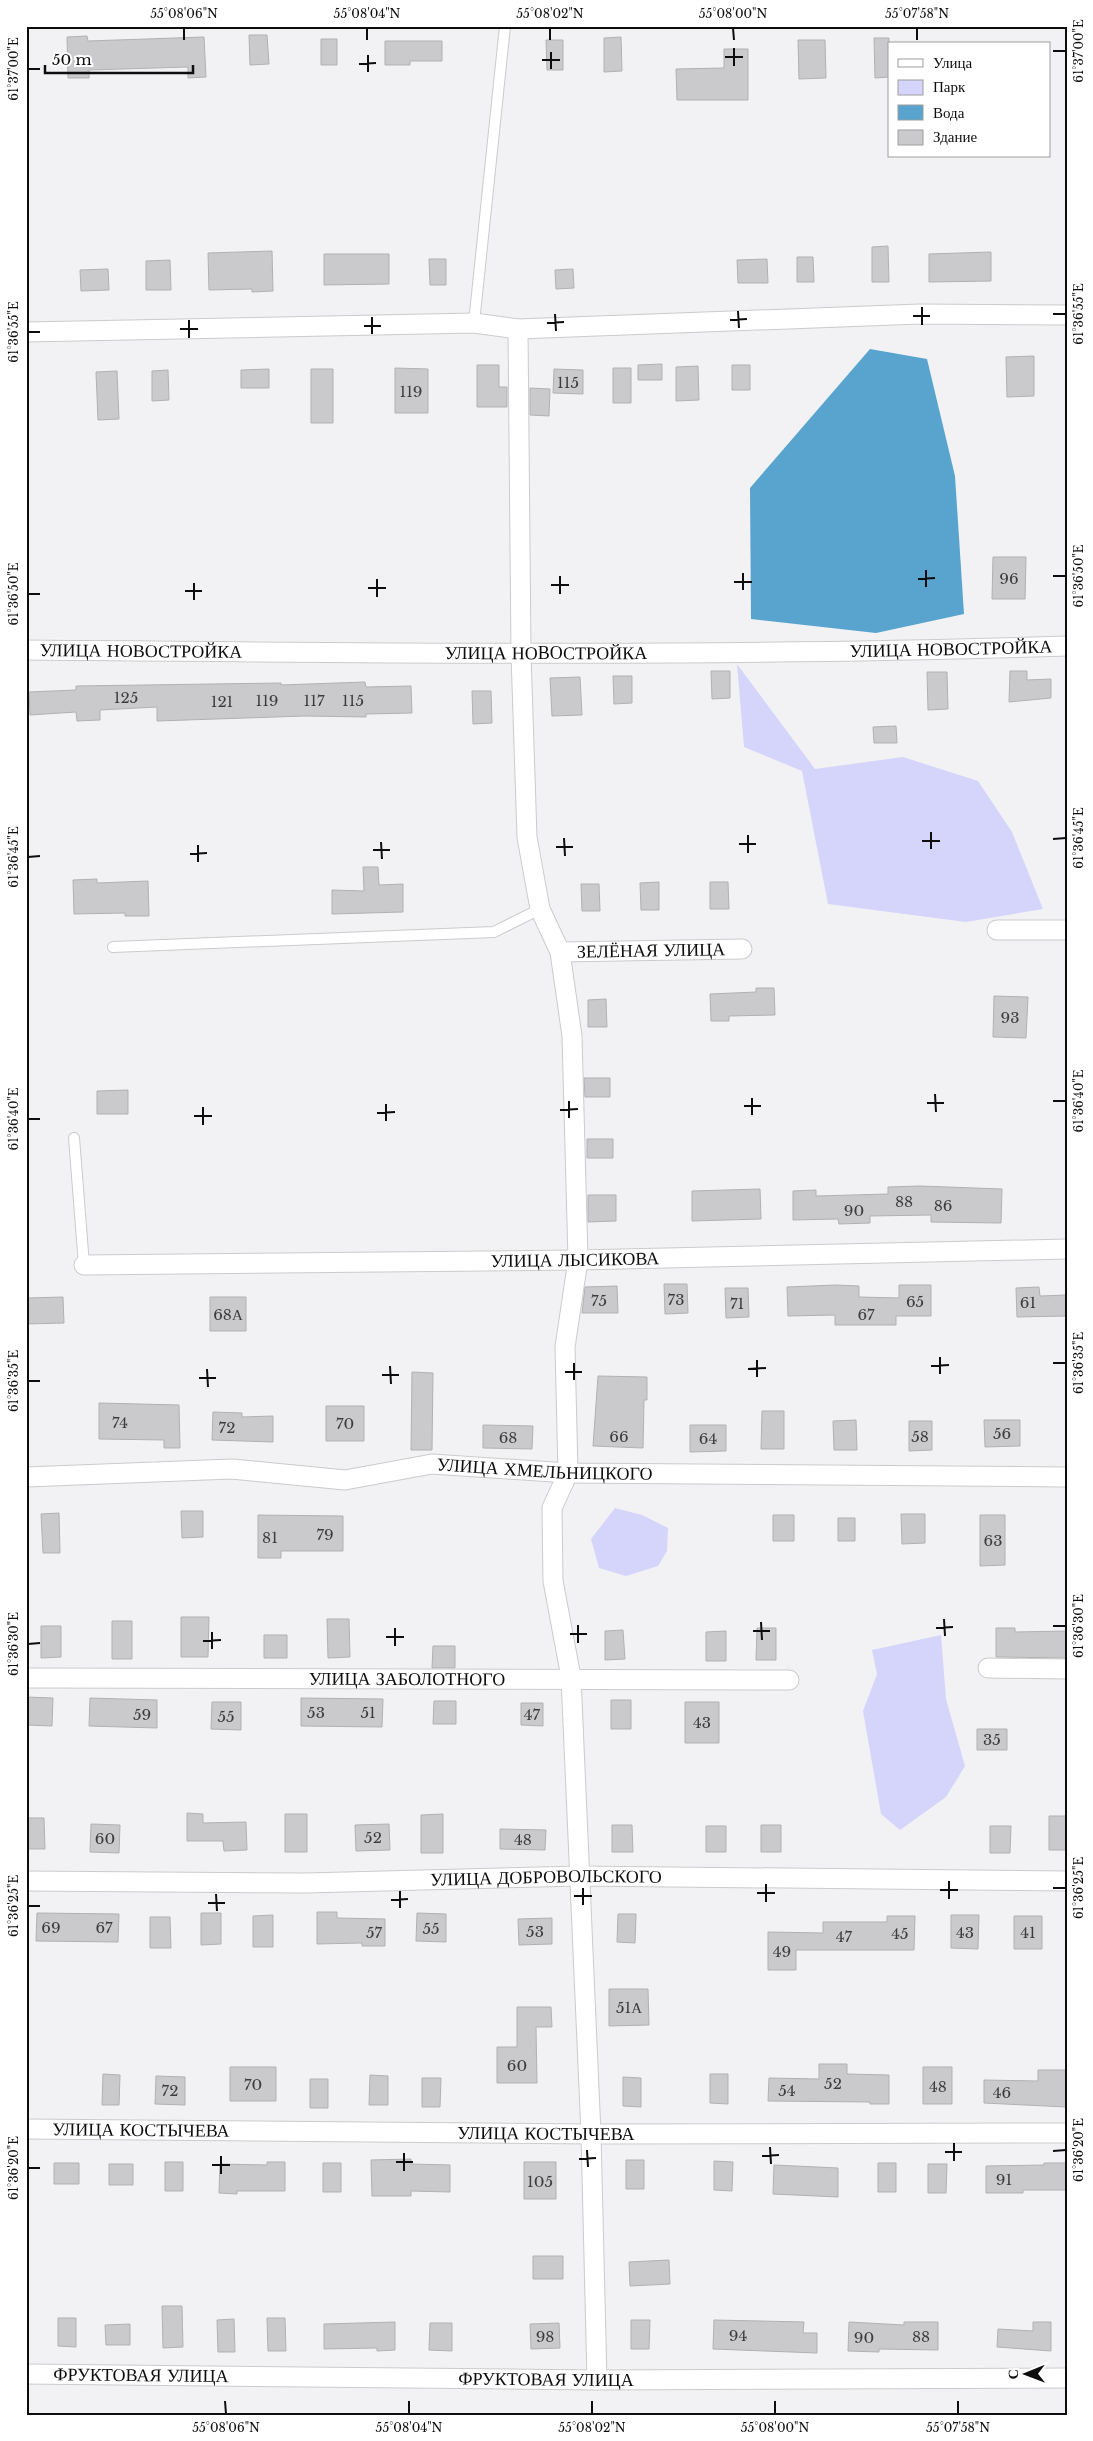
<svg xmlns="http://www.w3.org/2000/svg" width="1093" height="2441" viewBox="0 0 1093 2441" font-family="'Libre Baskerville',serif">
<rect width="100%" height="100%" fill="#f2f2f5"/>
<path fill="#d5d4fb" d="M737,664l78,105 88,-12 75,24 34,51 31,77 -77,13 -138,-18 -26,-133 -58,-24z
M615,1508l27,7 26,13 -1,23 -9,15 -32,10 -27,-8 -8,-29z
M941,1635l5,64 19,67 -19,31 -46,33 -19,-16 -18,-103 14,-37 -5,-24z"/>
<path fill="#58a4ce" d="M870,349l57,10 28,117 9,138 -88,19 -125,-14 -1,-131z"/>
<path fill="#cacacc" stroke="#b1b1b3" d="M249,35h18l2,29 -19,1z
M87,36l1,5 116,-4 2,40 -18,1v-11l-99,3v8h-21l-1,-41z
M621,37l1,34 -18,1v-34z
M874,38h15v39l-14,1z
M321,39h16v26h-16z
M546,40h17v30h-16z
M798,40h27l1,38 -27,1z
M385,41h57v20h-32v4h-25z
M724,49h24v51h-71l-1,-31 48,-1z
M888,246l1,36h-17v-35z
M272,251l1,40 -21,1v-3l-43,1 -1,-37z
M991,252v29l-62,1v-28z
M324,254h65v30l-65,1z
M797,257h16l1,25h-17z
M429,259h17v26h-16z
M767,259l1,24h-30l-1,-23z
M170,260l1,30h-25v-29z
M108,269l1,21 -28,1 -1,-21z
M573,269l1,19 -18,1 -1,-19z
M1034,356v40l-27,1 -1,-40z
M662,364v16h-24v-15z
M477,365h22v22h8v20h-30z
M732,365h18v25h-18z
M698,366l1,34 -23,1v-34z
M395,368l33,1v44h-33z
M613,368h18v35h-18z
M269,369v19h-28v-18z
M311,369h22v54h-22z
M554,369l29,1v24l-30,-1z
M168,370l1,30 -17,1v-30z
M117,371l2,48 -21,1 -2,-48z
M530,388l20,1 -1,27 -19,-1z
M993,557h33l-1,42h-33z
M711,671h19v27l-18,1z
M1010,671h17v9l24,-1v19l-42,4z
M927,672h20l1,37 -20,1z
M613,676h19v27l-18,1z
M580,677l2,38 -30,1 -2,-38z
M365,682l1,5 45,-1 1,27 -46,1v3l-61,-1 -148,5v-14l-57,3v10l-23,1 -1,-9 -46,3 -1,-23 47,-2v-4l205,-3v2z
M472,691h19l1,32 -19,1z
M896,726l1,17h-23l-1,-16z
M363,867h15l1,18 24,-1v28l-71,2v-24l32,1z
M97,879v4l51,-2 1,35h-24v-3l-51,1 -1,-34z
M659,882v28h-18l-1,-27z
M710,882h18l1,27h-19z
M581,884h18l1,27h-18z
M756,988h18l1,27 -46,1v5h-18l-1,-27 46,-2z
M994,996l34,1 -2,41 -33,-1z
M606,999l1,28h-19v-27z
M584,1078h26v19h-25z
M128,1090v24h-31v-23z
M587,1139h26v19h-26z
M920,1186l82,3 -1,34 -70,-1v-7l-61,1v7l-31,1 -1,-5 -45,1v-29l23,-1v6l72,-2v-7z
M760,1189l1,30 -69,2v-30z
M588,1195h28v26l-28,1z
M664,1284h23l1,29 -23,1z
M836,1285l23,1v11l40,1v-13h32v31h-35v9h-61v-10l-47,1 -1,-29z
M617,1286l1,27h-36l3,-26z
M1039,1287l1,9 27,-1v21l-50,1 -1,-29z
M725,1288h23l1,29 -23,1z
M63,1297l1,26 -38,1v-26z
M210,1297h36v34h-36z
M412,1372l21,1 -1,77h-21z
M598,1376l49,1v23h-3l-1,48 -50,-2z
M99,1403l80,2 1,43h-16v-8l-65,-1z
M326,1406h38v35h-38z
M762,1411h22v38h-23z
M213,1412l29,1v4l31,-1v26l-61,-2z
M856,1420l1,30h-23l-1,-29z
M984,1420h36v26l-35,1z
M909,1421h23v29l-23,1z
M483,1425l50,1 -1,23 -49,-1z
M690,1425h36v26l-36,1z
M181,1511h22v26l-21,1z
M59,1513l1,40h-17l-2,-39z
M901,1514h24v29l-23,1z
M258,1515l85,1v35h-62v7h-23z
M773,1515h21v26h-21z
M980,1515h25v50l-25,1z
M838,1518h17v23h-17z
M181,1617h28l-1,40h-27z
M327,1619h22l1,38 -22,1z
M112,1621h20v38h-20z
M41,1626h20v31l-20,1z
M757,1628h19v32h-20z
M996,1628h19v4l52,-1v27l-71,-1z
M623,1630l2,29 -20,1v-29z
M726,1631v30h-20v-29z
M264,1635h23v23h-23z
M433,1646h22v22h-23z
M26,1697l27,1 -1,28 -26,-1z
M90,1698l67,2v28l-68,-2z
M301,1698l82,1 -1,28 -81,-1z
M611,1700h20v29h-20z
M434,1701h22v23h-23z
M212,1702h29v28l-30,-1z
M685,1702h34v41h-34z
M521,1703h22v23l-22,-1z
M977,1729h30v21h-30z
M187,1813l16,1v9l43,-1 1,28 -23,1 -1,-10h-36z
M285,1814h22v38h-22z
M443,1814v39h-22v-38z
M1049,1816h18v34h-18z
M26,1818h18l1,31h-19z
M91,1824l29,1 -1,28 -29,-1z
M389,1824l1,26 -34,1 -1,-26z
M612,1825h20l1,27h-21z
M761,1825h20v27h-20z
M706,1826h20v26h-20z
M990,1826h21l-1,27h-20z
M500,1829l46,1 -1,20 -45,-1z
M317,1912h20v6l48,1v27h-23v-3l-45,1z
M37,1913l82,1 -1,28 -82,-1z
M201,1913h20v31l-20,1z
M417,1913l29,1v28l-30,-1z
M618,1914h18l-1,29 -18,-1z
M273,1915v32h-20v-31z
M951,1915h28l-1,34 -27,-1z
M887,1916h28l-1,34h-118v20h-28v-38l55,1v-11h64z
M1014,1916h28v33h-28z
M150,1917h20l1,31h-21z
M552,1918v26l-33,1 -1,-26z
M609,1989h39l1,36 -40,1z
M517,2007h34l1,20h-16l1,56h-40v-36h20z
M819,2064h28v10l42,1v29h-19v-2l-102,-1 1,-23 50,1z
M230,2067h46v34h-46z
M923,2067h29v37h-29z
M1038,2070h28v37l-82,-4v-23l54,1z
M103,2074l17,1 -1,30h-17z
M710,2074h18v30l-18,-1z
M370,2075l18,1v29h-19z
M156,2076l29,1v28l-30,-1z
M623,2077l18,1v29l-18,-1z
M422,2078h19l-1,29h-18z
M310,2079h18v29h-18z
M411,2159v5l39,1v27l-39,-1v5h-39l-1,-36z
M626,2160h18v29h-18z
M714,2161l19,1 -1,29 -18,-1z
M165,2162h18v29h-18z
M267,2162h18v29h-48v3l-18,-1 1,-29 47,1z
M524,2162h32v37h-32z
M54,2163h25v21h-25z
M323,2163h18v29h-18z
M878,2163h18v29h-18z
M1044,2163h23v27h-44v3h-37v-27l58,-1z
M109,2164h24v21h-24z
M928,2164h19l-1,29h-18z
M774,2165l64,3v29l-65,-3z
M533,2256h30v23h-30z
M669,2260l1,24 -40,2 -1,-24z
M162,2306h20l1,41 -20,1z
M58,2318h18v29l-18,-1z
M267,2318h18l1,33h-18z
M234,2319l1,33h-17l-1,-32z
M631,2320h19l-1,29h-18z
M714,2320l90,2 -1,11h14v20l-104,-4z
M395,2322v28l-18,1v-3l-53,1v-25z
M849,2322l55,3v-3h34v28l-59,-1v3l-31,-1z
M1033,2322h18v29l-54,-4 1,-18 35,2z
M430,2323h22v28l-23,-1z
M559,2323l1,25 -29,1 -1,-25z
M130,2324v21h-24l-1,-20z"/>
<g fill="none" stroke-linecap="round" stroke-linejoin="round">
<g stroke="#cbcbcd" stroke-width="12">
<path id="lane" d="M474,323l31,-297
M113,947l381,-15 46,-23
M74,1138l10,127"/>
</g>
<g stroke="#cbcbcd" stroke-width="21">
<g id="street">
<path d="M518,329l3,325 6,183 13,72 20,43 12,84 6,224 -13,87 3,126 -16,35 1,73 18,96 20,457 6,246"/>
<path d="M26,332l448,-9 44,6 402,-15 147,1"/>
<path id="s1" d="M26,650c347,3 694,7 1041,-4"/>
<path d="M997,930h70"/>
<path id="s2" d="M560,952l182,-3"/>
<path id="s3" d="M84,1265l494,-5 489,-11"/>
<path id="s4" d="M26,1477l206,-8 113,11 87,-16 136,9 499,4"/>
<path d="M988,1668l79,1"/>
<path id="s5" d="M26,1678l763,2"/>
<path id="s6" d="M26,1881l280,2 274,-7 487,5"/>
<path id="s7" d="M26,2129l565,5 476,-1"/>
<path id="s8" d="M26,2374l571,6 470,-2"/>
</g>
</g>
<use href="#lane" stroke="#fff" stroke-width="10"/>
<use href="#street" stroke="#fff" stroke-width="19"/>
</g>
<path fill="none" stroke="#0d0d0e" stroke-width="2" d="M184,28v12M367,28v12M550,28v12M733,28l1,12M917,28v12M734,48v18M1053,51h13M551,52v17M368,55v17M725,57h18M542,60h18M359,64l17,-1M28,69h12M922,307v18M738,311l1,17M555,314l1,17M1053,314h13M913,316h17M372,317v17M189,320v18M730,320l17,-1M547,323l17,-1M364,326h17M180,329h18M28,332h12M926,570v17M743,573v17M560,576v18M1053,576h13M377,579v18M918,579l17,-1M734,582h18M194,583v17M551,585h18M368,588h18M185,591h17M28,594h12M931,832v17M748,835v18M564,838l1,18M1053,839l13,-1M922,841h18M381,842l1,17M739,844h17M198,845v17M556,847h17M373,850h17M190,854l17,-1M28,857l12,-1M935,1094l1,18M752,1098v17M569,1101v17M1053,1101h13M927,1103h17M386,1104v17M744,1106h17M203,1107v18M560,1110l18,-1M377,1113l18,-1M194,1116h18M28,1119h12M940,1357v17M757,1360v17M574,1363v17M1053,1363h13M390,1366l1,18M931,1366l18,-1M207,1369l1,18M748,1369l18,-1M565,1372h17M382,1375h17M199,1378h17M28,1381h12M944,1619l1,17M761,1622l1,18M578,1625v18M1053,1626h13M395,1628v18M936,1628l17,-1M753,1631h17M212,1632v17M570,1634h17M386,1637h18M203,1641l18,-1M28,1644l12,-1M949,1881v18M766,1884v18M583,1888v17M1053,1888h13M940,1890h18M400,1891v17M757,1893h18M216,1894l1,17M574,1896h18M391,1900l17,-1M208,1903h17M28,1906h12M954,2143v18M770,2147l1,17M587,2150l1,17M1053,2151l13,-1M945,2152h17M404,2153v18M221,2156v18M762,2156l17,-1M579,2159l17,-1M396,2162h17M212,2165h18M28,2168h12M225,2401l1,13M409,2401v13M592,2401v13M775,2401v13M958,2401v13"/>
<g text-anchor="middle" dominant-baseline="central" stroke-width="4" stroke-linejoin="round" paint-order="stroke">
<g font-size="15" fill="#3c3c3e">
<text x="568" y="382">115</text>
<text x="411" y="391">119</text>
<text x="1009" y="578">96</text>
<text x="126" y="697">125</text>
<text x="267" y="700">119</text>
<text x="314" y="700">117</text>
<text x="353" y="700">115</text>
<text x="222" y="701">121</text>
<text x="1010" y="1017">93</text>
<text x="904" y="1201">88</text>
<text x="943" y="1205">86</text>
<text x="854" y="1210">90</text>
<text x="676" y="1299">73</text>
<text x="599" y="1300">75</text>
<text x="915" y="1301">65</text>
<text x="1028" y="1302">61</text>
<text x="737" y="1303">71</text>
<text x="228" y="1314">68А</text>
<text x="866" y="1314">67</text>
<text x="120" y="1422">74</text>
<text x="345" y="1423">70</text>
<text x="227" y="1427">72</text>
<text x="1002" y="1433">56</text>
<text x="619" y="1436">66</text>
<text x="920" y="1436">58</text>
<text x="508" y="1437">68</text>
<text x="708" y="1438">64</text>
<text x="325" y="1534">79</text>
<text x="270" y="1537">81</text>
<text x="993" y="1540">63</text>
<text x="316" y="1712">53</text>
<text x="368" y="1712">51</text>
<text x="142" y="1714">59</text>
<text x="532" y="1714">47</text>
<text x="226" y="1716">55</text>
<text x="702" y="1722">43</text>
<text x="992" y="1739">35</text>
<text x="373" y="1837">52</text>
<text x="105" y="1838">60</text>
<text x="523" y="1839">48</text>
<text x="51" y="1927">69</text>
<text x="104" y="1927">67</text>
<text x="431" y="1928">55</text>
<text x="535" y="1931">53</text>
<text x="374" y="1932">57</text>
<text x="965" y="1932">43</text>
<text x="1028" y="1932">41</text>
<text x="900" y="1933">45</text>
<text x="844" y="1936">47</text>
<text x="782" y="1951">49</text>
<text x="629" y="2007">51А</text>
<text x="517" y="2065">60</text>
<text x="833" y="2083">52</text>
<text x="253" y="2084">70</text>
<text x="938" y="2086">48</text>
<text x="170" y="2090">72</text>
<text x="787" y="2090">54</text>
<text x="1002" y="2092">46</text>
<text x="1004" y="2179">91</text>
<text x="540" y="2181">105</text>
<text x="738" y="2335">94</text>
<text x="545" y="2336">98</text>
<text x="921" y="2336">88</text>
<text x="864" y="2337">90</text>
</g>
<g font-size="18" fill="#0d0d0e" stroke="#fff">
<text stroke="none"><textPath href="#s1" startOffset="925">УЛИЦА НОВОСТРОЙКА</textPath></text>
<text stroke="none"><textPath href="#s1" startOffset="115">УЛИЦА НОВОСТРОЙКА</textPath></text>
<text stroke="none"><textPath href="#s1" startOffset="520">УЛИЦА НОВОСТРОЙКА</textPath></text>
<text stroke="none"><textPath href="#s2" startOffset="91">ЗЕЛЁНАЯ УЛИЦА</textPath></text>
<text stroke="none"><textPath href="#s3" startOffset="491">УЛИЦА ЛЫСИКОВА</textPath></text>
<text stroke="none"><textPath href="#s4" startOffset="521">УЛИЦА ХМЕЛЬНИЦКОГО</textPath></text>
<text stroke="none"><textPath href="#s5" startOffset="381">УЛИЦА ЗАБОЛОТНОГО</textPath></text>
<text stroke="none"><textPath href="#s6" startOffset="520">УЛИЦА ДОБРОВОЛЬСКОГО</textPath></text>
<text stroke="none"><textPath href="#s7" startOffset="115">УЛИЦА КОСТЫЧЕВА</textPath></text>
<text stroke="none"><textPath href="#s7" startOffset="520">УЛИЦА КОСТЫЧЕВА</textPath></text>
<text stroke="none"><textPath href="#s8" startOffset="115">ФРУКТОВАЯ УЛИЦА</textPath></text>
<text stroke="none"><textPath href="#s8" startOffset="520">ФРУКТОВАЯ УЛИЦА</textPath></text>
</g>
</g>
<rect width="1093" height="2441" fill="none" stroke="#ffffff" stroke-width="55"/>
<rect x="888" y="42" width="162" height="115" fill="#ffffff" stroke="#9e9e9f"/>
<rect x="898" y="59" width="25" height="8" fill="#ffffff" stroke="#9e9e9f"/>
<text x="933" y="68" font-size="15" fill="#0d0d0e">Улица</text>
<rect x="898" y="80" width="25" height="15" fill="#d5d4fb" stroke="#9e9e9f"/>
<text x="933" y="92" font-size="15" fill="#0d0d0e">Парк</text>
<rect x="898" y="105" width="25" height="15" fill="#58a4ce" stroke="#9e9e9f"/>
<text x="933" y="118" font-size="15" fill="#0d0d0e">Вода</text>
<rect x="898" y="130" width="25" height="15" fill="#cacacc" stroke="#9e9e9f"/>
<text x="933" y="142" font-size="15" fill="#0d0d0e">Здание</text>
<g transform="translate(1026 2374) rotate(269)" stroke="#ffffff" stroke-width="4" paint-order="stroke">
<path d="M0-4L9 19L0 12L-9 19Z" fill="#0d0d0e"/>
<text y="-8" font-size="14" font-weight="bold" text-anchor="middle" fill="#0d0d0e">С</text>
</g>
<path d="M45 65v8h148v-8" fill="none" stroke="#0d0d0e" stroke-width="2.5"/>
<text x="52" y="65" font-size="15" fill="#0d0d0e" stroke="#ffffff" stroke-width="4" paint-order="stroke">50 m</text>
<rect x="28" y="28" width="1038" height="2386" fill="none" stroke="#0d0d0e" stroke-width="2"/>
<g font-size="12" text-anchor="middle" fill="#0d0d0e">
<text x="184" y="18">55°08'06"N</text>
<text x="367" y="18">55°08'04"N</text>
<text x="550" y="18">55°08'02"N</text>
<text x="733" y="18">55°08'00"N</text>
<text x="917" y="18">55°07'58"N</text>
<text transform="translate(1079 51) rotate(-90)" y="4">61°37'00"E</text>
<text transform="translate(14 69) rotate(-90)" y="4">61°37'00"E</text>
<text transform="translate(1079 314) rotate(-90)" y="4">61°36'55"E</text>
<text transform="translate(14 332) rotate(-90)" y="4">61°36'55"E</text>
<text transform="translate(1079 576) rotate(-90)" y="4">61°36'50"E</text>
<text transform="translate(14 594) rotate(-90)" y="4">61°36'50"E</text>
<text transform="translate(1079 838) rotate(-90)" y="4">61°36'45"E</text>
<text transform="translate(14 857) rotate(-90)" y="4">61°36'45"E</text>
<text transform="translate(1079 1101) rotate(-90)" y="4">61°36'40"E</text>
<text transform="translate(14 1119) rotate(-90)" y="4">61°36'40"E</text>
<text transform="translate(1079 1363) rotate(-90)" y="4">61°36'35"E</text>
<text transform="translate(14 1381) rotate(-90)" y="4">61°36'35"E</text>
<text transform="translate(1079 1626) rotate(-90)" y="4">61°36'30"E</text>
<text transform="translate(14 1644) rotate(-90)" y="4">61°36'30"E</text>
<text transform="translate(1079 1888) rotate(-90)" y="4">61°36'25"E</text>
<text transform="translate(14 1906) rotate(-90)" y="4">61°36'25"E</text>
<text transform="translate(1079 2150) rotate(-90)" y="4">61°36'20"E</text>
<text transform="translate(14 2168) rotate(-90)" y="4">61°36'20"E</text>
<text x="226" y="2432">55°08'06"N</text>
<text x="409" y="2432">55°08'04"N</text>
<text x="592" y="2432">55°08'02"N</text>
<text x="775" y="2432">55°08'00"N</text>
<text x="958" y="2432">55°07'58"N</text>
</g>
</svg>
